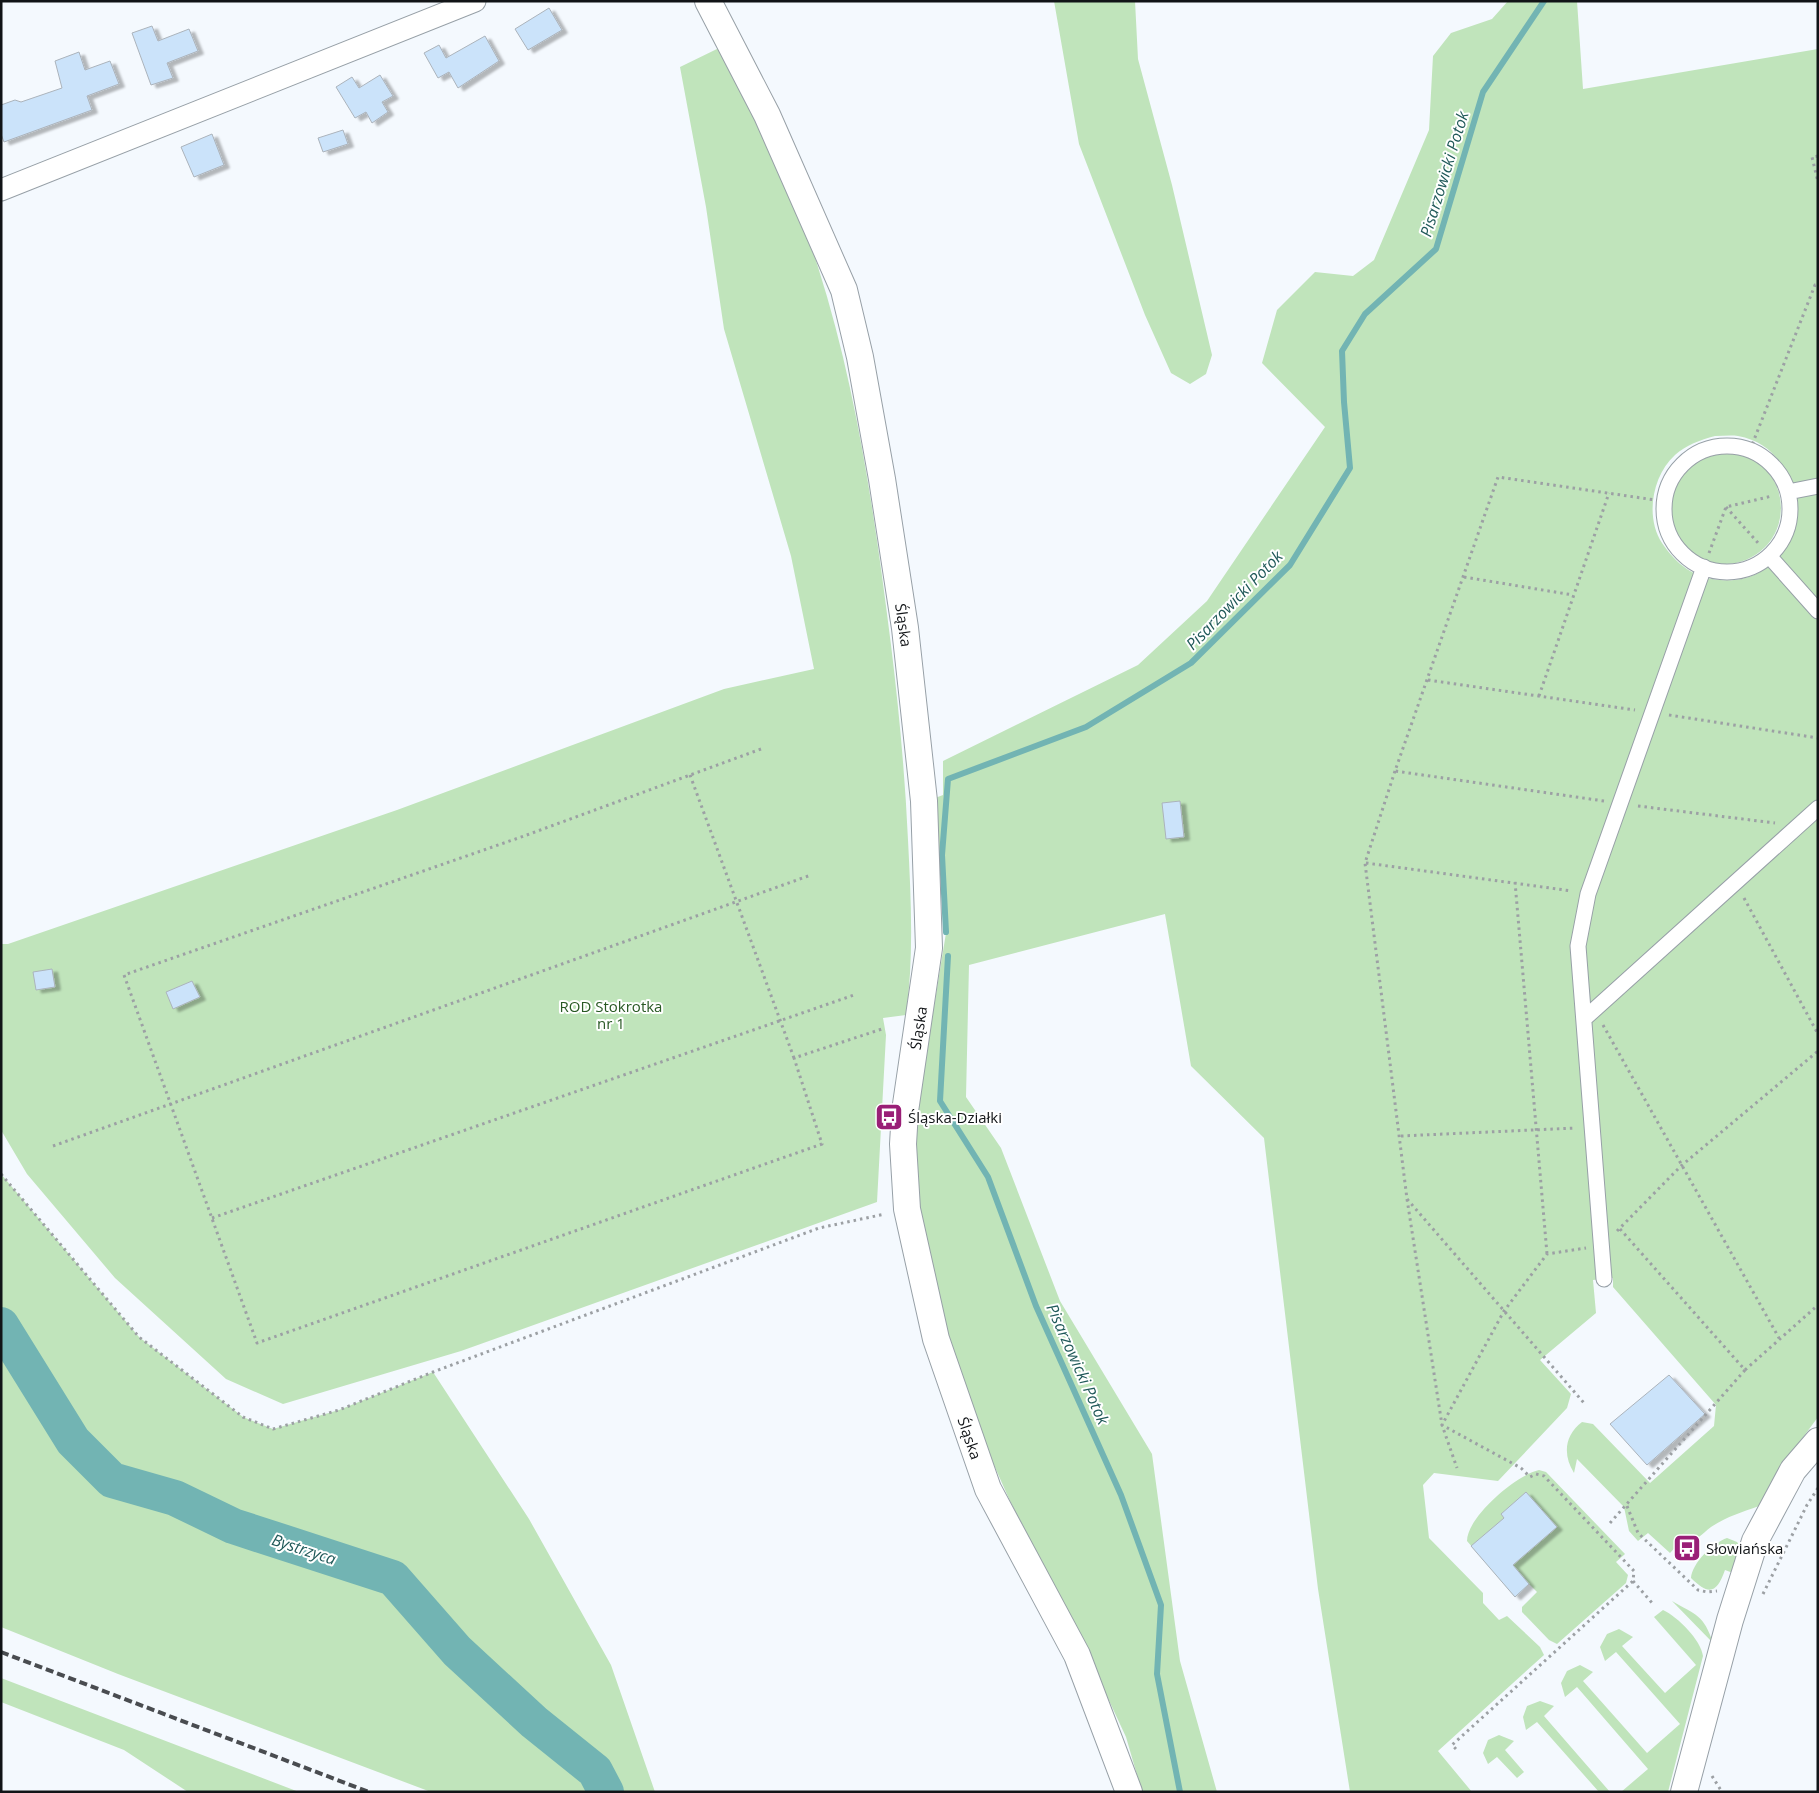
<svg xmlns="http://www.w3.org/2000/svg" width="1819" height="1793" viewBox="0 0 1819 1793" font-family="'Open Sans',sans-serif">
<defs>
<filter id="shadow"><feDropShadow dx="5.5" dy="3" stdDeviation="1" flood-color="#0004"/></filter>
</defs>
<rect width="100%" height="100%" fill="#f4f9fe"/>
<path fill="#c0e4bb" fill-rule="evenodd" d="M1054,1h81l3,58 34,126 40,170 -6,19 -16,10 -19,-11 -26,-58 -66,-171z
M1508,1h69l6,88 235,-40v1368l-39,53 -20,36c-17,6 -33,11 -48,21 -9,7 -15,14 -26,17l-4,-3 -11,12 -22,-20 -10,8 -9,-10 -5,-24 -47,-48 -3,14c-11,-18 -10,-37 8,-51l11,2 57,59 64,-57 2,-21 -103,-118v-9l-20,2 3,33 -56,47 31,34 -4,14 -69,73 -64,-8 -11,12 6,53 54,55v10l16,17 8,-4 33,31 4,8 -106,96 34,41h-122l-32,-203 -54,-451 -73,-72 -26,-152 -196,51 -3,132 35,51 59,153 92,153 28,207 37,131h-75l-16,-55 -59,-127 -57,-109 -37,-83 -31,-104 -25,-115 -4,-64 33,-202 -11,-135 8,-3v-34l195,-96 69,-64 118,-174 -63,-64 15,-53 38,-38 38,4 21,-16 55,-130 4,-74 18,-23 41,-14zM1715,436c8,0 16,-1 23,0 81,14 72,152 -18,144 -26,-2 -44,-16 -58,-37 -17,-26 -10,-67 13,-88 11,-10 25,-15 40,-19z
M719,48c34,71 75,143 99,219 39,122 57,251 73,378 8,65 14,130 17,195 3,59 6,117 -2,175l-23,3 3,17 -9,167 -416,149 -178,53 -57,-25 -111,-101 -88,-104 -26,-44v-186h7l389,-134 327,-121 90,-20 -23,-113 -67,-227 -18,-122 -26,-140z
M1669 508a56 56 0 1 1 112 0a56 56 0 1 1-112 0Z
M1,1174l138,163 104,80 30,12 66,-19 94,-38 96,147 82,146 44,127h-224l-313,-118 -117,-47z
M1539,1470l7,2 79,82 -9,8 12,13 -2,8 -69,61 -8,-4 -27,-28v-5l15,-15 -8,-8 -14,13 -48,-56c0,-24 49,-66 72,-71z
M1727,1538l10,4 5,7 -9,24 -8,-3c-8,23 -16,26 -34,8 1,-15 22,-35 36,-40z
M1672,1601c24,14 32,14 41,42z
M1663,1610c15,7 38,30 40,46l-35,136h-47l27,-23 -71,-82 -12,10 -4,-14 6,-12 13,-6 13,7 -10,9 64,72 33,-29 -64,-72 -11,9 -5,-14 7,-13 12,-5 14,8 -11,9 43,47 31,-28 -42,-48z
M1,1678l298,114h-111l-64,-42 -123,-48z
M1540,1701l14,5 -10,10 66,76h-11l-62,-70 -11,8 -3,-13 4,-11z
M1499,1735l15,6 -9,9 19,22 -7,6 -20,-21 -9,7 -5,-11 5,-13z"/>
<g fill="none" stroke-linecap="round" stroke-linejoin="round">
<path stroke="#72b4b3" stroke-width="6" d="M946,932l-4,-77 6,-76 138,-52 105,-64 99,-98 60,-97 -6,-66 -2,-51 23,-37 71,-65 47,-157 61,-91
M948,956l-8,145 48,76 48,129 85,189 40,110 -4,69 23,118"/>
<path stroke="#72b4b3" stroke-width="36" d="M1,1325l72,116 39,39 63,18 58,28 160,52 64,73 77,71 61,49 11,21"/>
</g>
<path fill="#cbe3fa" stroke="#abb3bb" filter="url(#shadow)" d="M549,8l13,22 -34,20 -13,-21z
M152,26l6,15 31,-12 9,22 -31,12 6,15 -22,7 -19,-52z
M485,36l14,25 -41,27 -9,-16 -11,6 -14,-25 15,-8 7,13z
M79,52l6,18 25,-9 9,23 -32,12 5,14 -88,32 -3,-8v-29l14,-5 6,2 41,-14 -7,-27z
M380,75l13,21 -11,6 6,10 -16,11 -6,-11 -11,6 -19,-31 16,-10 7,11z
M343,130l5,14 -25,8 -5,-14z
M212,134l12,31 -30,12 -13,-30z
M1180,801l4,36 -18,2 -4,-36z
M52,969l3,18 -19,3 -3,-18z
M192,981l8,16 -27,12 -7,-17z
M1669,1375l36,39 -58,51 -37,-41z
M1526,1492l31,35 -44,38 16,19 -14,13 -44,-51 33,-28 -3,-4z"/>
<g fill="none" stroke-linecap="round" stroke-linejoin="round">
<g stroke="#97a0a7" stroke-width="17">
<path id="pedestrian" d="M1664 509a63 63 0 1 1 126 0a63 63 0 1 1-126 0Z
M1788,492l30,-6
M1769,556l49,55
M1584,1019l234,-211
M1604,1279l-26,-333 10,-52 116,-327"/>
</g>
<g stroke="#97a0a7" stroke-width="23">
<path id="minor" d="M1,190l474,-189"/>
</g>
<g stroke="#97a0a7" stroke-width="28">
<path id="tertiary" d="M708,1l59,114 77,175 16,67 22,122 23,149 19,173 5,147 -24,163 -2,33 4,65 29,130 52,150 89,166 52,137
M1684,1792l46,-172 25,-79 38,-71 25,-29"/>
</g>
<path stroke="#9ca0a4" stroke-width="3" stroke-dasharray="2.5 4" stroke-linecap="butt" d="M1818,156l-6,1 6,25
M1750,450l65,-165 3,-1
M1726,507l33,37
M1709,553l17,-46 46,-11
M1464,577l109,18
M1428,680l207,30
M1539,696l70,-203
M1669,715l149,23
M761,749l-237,87 -400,139 133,368 565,-199 -28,-86 91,-30
M1395,771l-30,92 42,336 177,204
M690,775l104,283
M1604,801l-209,-30 103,-294 164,24
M1638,806l137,17
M1366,863l206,28
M1515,882l32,372
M1744,898l74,136
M1603,1025l176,313
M1401,1136l175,-8
M53,1146l758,-271
M1,1174l138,163 104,80 30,12 66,-19 94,-38 386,-144 66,-14
M1407,1199l35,226 15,43
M212,1218l642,-223
M1620,1229l125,141 73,-65
M1617,1231l64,-65 137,-115
M1627,1506l11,27 42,40 18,17 9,2 10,-1
M1610,1523l135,-153
M1633,1581l20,23
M1763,1594l44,-89 11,-17
M1456,1749l-4,-4 181,-164 1,-10 -90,-95 -8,-2 -6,3 -9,-9 -79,-43 62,-114 43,-57 39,-6
M1712,1776l10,16"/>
<use href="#pedestrian" stroke="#fff" stroke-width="15"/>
<use href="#minor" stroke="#fff" stroke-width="21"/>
<use href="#tertiary" stroke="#fff" stroke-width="26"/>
<path stroke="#494c50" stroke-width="4" stroke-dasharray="8 4" stroke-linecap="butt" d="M1,1652l368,140"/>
</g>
<defs>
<g id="bus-square" transform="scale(1.4375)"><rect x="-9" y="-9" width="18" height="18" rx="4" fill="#9a1f77" stroke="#fff"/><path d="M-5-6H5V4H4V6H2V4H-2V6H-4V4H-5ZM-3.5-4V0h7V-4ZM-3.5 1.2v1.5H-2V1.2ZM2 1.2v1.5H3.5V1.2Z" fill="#fff"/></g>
</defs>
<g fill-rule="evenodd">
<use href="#bus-square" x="889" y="1117"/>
<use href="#bus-square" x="1687" y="1548"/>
</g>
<g text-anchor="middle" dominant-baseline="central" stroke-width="4" stroke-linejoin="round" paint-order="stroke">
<g font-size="15" fill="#111417" stroke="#fff">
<text transform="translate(904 625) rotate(82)">Śląska</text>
<text transform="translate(918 1028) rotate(-81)">Śląska</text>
<text transform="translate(970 1438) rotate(71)">Śląska</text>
</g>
<g font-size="15" fill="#285823" stroke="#fff">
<text x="611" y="1006">ROD Stokrotka<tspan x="611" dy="17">nr 1</tspan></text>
</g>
<g font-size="15" fill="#111417" stroke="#fff" text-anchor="start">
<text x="908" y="1117">Śląska-Działki</text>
<text x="1706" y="1548">Słowiańska</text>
</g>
<g font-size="16" font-style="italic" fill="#205959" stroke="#fff">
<text transform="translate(1444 174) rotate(-73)">Pisarzowicki Potok</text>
<text transform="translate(1234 600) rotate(-46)">Pisarzowicki Potok</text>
<text transform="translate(1078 1364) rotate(66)">Pisarzowicki Potok</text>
<text transform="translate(304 1549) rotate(18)">Bystrzyca</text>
</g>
</g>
<rect width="1819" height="1793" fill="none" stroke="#111417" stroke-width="5"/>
</svg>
